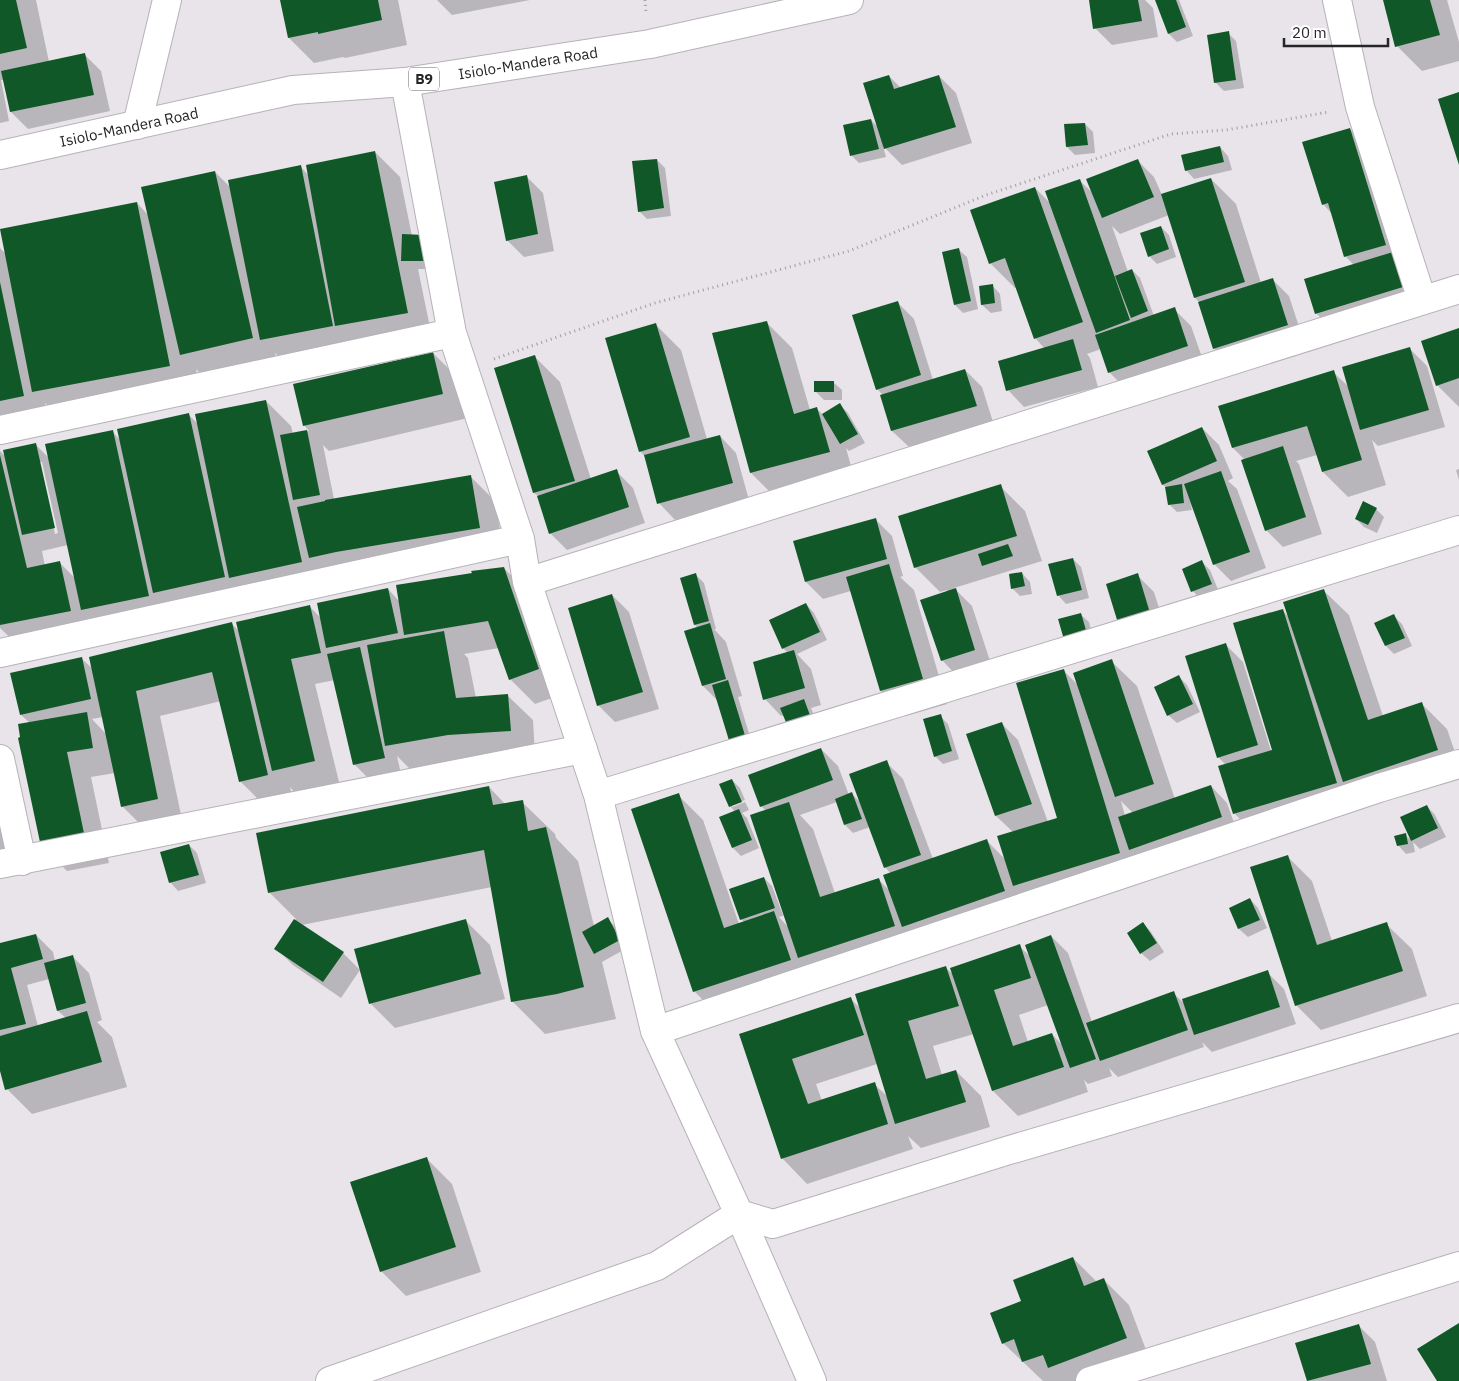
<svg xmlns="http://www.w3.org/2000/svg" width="1459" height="1381" viewBox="0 0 1459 1381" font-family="'IBM Plex Sans',sans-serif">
<rect width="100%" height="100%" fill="#e8e4ea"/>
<path fill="#0003" fill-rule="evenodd" d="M0,0h36l13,62 35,-8 17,17 9,40 -82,18 -17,-17 -7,-32h-3l8,41 -9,2z
M281,0h117l9,45 -62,13 -2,-1 -29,6 -25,-25z
M437,0h93l-78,15z
M1090,0h55l8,8 5,29 -46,8 -17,-17z
M1157,0h22l14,36 -16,6 -8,-8z
M1384,0h63l12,42v19l-37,10 -25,-25z
M1228,33l8,8 8,47 -20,3 -8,-8z
M889,76l12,12 38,-12 17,17 16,50 -70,22 -19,-19 3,11 -27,6 -8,-8 20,-35 8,8z
M1085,124l8,8 2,21 -20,2 -8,-8z
M1350,129l25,25 44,150 -86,26 -17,-17 38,-48 -8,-8 -14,-43 -9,-10zM1398,273h3l5,19 -2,1z
M1220,147l8,9 4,14 -38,9 -8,-9z
M375,152l25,25 12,59 19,33h-13l14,68 -145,27 -12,-11 2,10 -71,16 -10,-10 6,30 -136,25 -21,-21 4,18 -49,10v-183l7,7 130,-52 12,13 66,-44 16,16 70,-21 8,9z
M657,160l8,8 6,48 -24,3 -8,-8z
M1137,160l17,17 8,18 49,-16 25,25 25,79 11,-4 17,17 15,46 -73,23 -17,-17 -15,-46 -4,-4 -26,-83 -49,19 -8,-8 16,46 4,-2 8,8 14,38 20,-7 17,17 13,37 -78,26 -17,-17 -8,-23 -14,5 3,4 8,29 -74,20 -16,-17 37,-41 -9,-10 -19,-51h-2l-25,-25 45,-75 17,17 27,-25 15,14z
M526,176l17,17 11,58 -30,6 -17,-17z
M1161,227l8,8 7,22 -19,7 -8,-8z
M958,249l9,8 11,52 -15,4 -8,-8z
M992,285l8,9 2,17 -11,2 -9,-8z
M897,302l17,17 19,61 32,-10 17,17 11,35 -84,25 -17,-16 -9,-36 -6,-6z
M767,323l25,25 18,62 7,-1 6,6 17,-10 8,8 17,30 -16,8 -3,-3 8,29 -78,21 -25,-25 -38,-139z
M656,325l25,25 26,89 13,-3 16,17 13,47 -74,20 -16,-17 -13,-45 -6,-7z
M1459,330v77l-22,-22z
M1410,349l17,17 18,61 -67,19 -6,-6 14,45 -38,12 -25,-25 -6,-17 -21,6 3,3 23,70 -39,13 -17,-17 -21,-70 -12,-12 -13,-42 113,-34 16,15z
M433,353l25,25 10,40 -139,33 -6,-6 11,54 136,-23 25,25 9,51 -397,82 -15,-16 3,18 -72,14 -23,-22v-177l6,6 30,-12 13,13 63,-27 8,9 68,-26 11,11 67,-24 25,25 2,8 16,-3 -5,-6zM39,462h3l16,71 -3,1zM68,545l7,33 -15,-15 -15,3 -3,-15z
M535,357l25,25 31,97 25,-8 17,17 12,35 -78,27 -17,-17 -12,-37 -4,-3 -39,-124z
M833,382l9,8v10h-18l-8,-8z
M1202,428l17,17 14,33 -5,3 9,8 29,79 -35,13 -17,-17 -24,-62 2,8 -15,2 -8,-8 -2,-16 -4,-3 -15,-34z
M1459,469v11l-3,-10z
M1000,486l25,25 17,50 -88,27 18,18 20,61 -34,10 -16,-17 5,-70 -7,2 -25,-25z
M1376,509l8,8 -7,16 -13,-6 -8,-8z
M875,519l17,17 11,40 -3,1 14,13 33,114 -41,12 -25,-25 -30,-100 -28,8 -17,-17 -11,-40z
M1073,559l8,8 8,31 -23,6 -8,-9z
M1202,562l8,8 9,22 -18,8 -8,-9z
M504,568l25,26 34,100 -28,10 -25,-25 -11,-31 -35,6 4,4 8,40 31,-3 26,25 2,35 -123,16 -15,-15 4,18 -30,7 -17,-17 -19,-84 -20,4 25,102 -42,10 -8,-9 3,13 -28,6 -25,-25 -19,-80 -61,15 23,108 -36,7 -25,-25 -7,-33 -24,4 18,86 -42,8 -25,-25 -12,-123 -9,-8 60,-57 12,11 139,-45 8,8 69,-26 12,12 67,-29 11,12zM103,717l3,17 -14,-15z
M1022,573l8,9 2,12 -12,2 -8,-8z
M696,575l8,8 12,46h-2l12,13 16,54 -4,1 16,53 -36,-49 -15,-15 -5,-58 -3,-3z
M1137,575l17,17 12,38 -30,9z
M1323,590l26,25 34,101 39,-12 25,25 12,35v12l-90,30 -12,-13 -98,45 -25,-25 -8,-48 -8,-8 8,-112 17,17 28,89 3,-1 8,-140 7,7z
M612,595l17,17 30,97 -44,13 -17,-17z
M806,604l8,9 13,27 -30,14 14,15 10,36 -10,3 7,18 -34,-11 -3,1 -16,-17 23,-46 -5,-5 -12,-27z
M1080,614l9,8 6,23 -29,-3z
M1394,616l8,8 10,22 -18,8 -8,-8z
M1111,661l26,25 38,113 36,-13 16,17 11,31 -199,76 -18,-17 8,23 -310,100 -25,-25 -16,-196 25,25 36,104 5,-2 -3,-3 23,-41 8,8 11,29h2l-19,-104 -5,-5 60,-57 17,17 11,29 3,-1 9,9 25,-41 17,17 30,80 54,-18 19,19 7,-28 -17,-16 5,-93 17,17 30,82 10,-3 5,-149 15,15zM1121,801l12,12 -8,3zM837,802l8,23 8,8 17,-6 15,40 6,7 -1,17 -12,-12 -43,14 -22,-64 -13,-14zM785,915l4,13 -10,-11z
M1179,677l8,8 13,27 -23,11 -9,-8z
M940,716l8,8 11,35 -16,5 -8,-8z
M0,768l10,81 -10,2z
M732,780l8,8 5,12 -13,5v2l13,-5 4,8 -7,3 5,5 12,30 -18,8 -8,-8 2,-36 -5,-6z
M489,787l16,17 17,-2 33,32 1,4 22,23 16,65 13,-7 9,8 11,21 -25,14 14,57 -71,15 -33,-33 -20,-114 -190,38 41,28 17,17 -19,28 -48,-33 -17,-17 20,-29 -26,-26 -12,-59z
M1427,806l8,9 11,22 -26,12 -7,-7 2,10 -9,2 -8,-9 7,-10 7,6 -10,-23z
M189,845l8,8 9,30 -28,8 -8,-9z
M1287,856l25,25 20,60 54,-17 26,25 15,47 -106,34 -25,-25z
M1250,899l8,9 9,20 -19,9 -9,-8 -9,-21z
M465,920l25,25 15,54 -110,29 -25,-25z
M1143,923l8,9 13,20 -14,9 -9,-8z
M36,935l17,17 2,9 17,-5 17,17 13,47 -5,2 15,15 15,50 -95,27 -25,-25 -7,-23v-121zM49,979l9,32 8,7 -28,8 -11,-41z
M1051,936l17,17 24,69 81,-29 12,11 82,-32 17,17 12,35 -84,28 -10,-10 2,5 -86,30 -9,-9 3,8 -24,8 -4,-4 4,12 -70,24 -25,-25 -19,-57 -41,12 9,29 14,-4 25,25 9,31 -69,21 -13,-12 5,13 -106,35 -25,-26 -42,-124 110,-36 10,10 86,-40 8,7 65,-29 12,11zM1048,1005l15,41 -11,-12 -24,8 -9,-27zM877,1064l11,33 -14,-13 -52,17 -6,-17z
M427,1159l25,25 29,88 -75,24 -25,-25z
M1073,1258l24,24 7,-2 25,25 22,58 -47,18h-61l-40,-38 20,-42z
M1358,1325l17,17 12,39h-79l-11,-37z"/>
<path fill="#115828" d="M0,0h16l11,48 -27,6z
M280,0h98l4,20 -64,14v-2l-30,6z
M1089,0h49l4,21 -49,8z
M1155,0h21l10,27 -18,7z
M1383,0h47l10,35 -45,12z
M1229,31l7,49 -22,3 -7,-48z
M85,53l9,42 -84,17 -9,-41z
M889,75l5,14 45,-14 17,52 -72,22 -21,-66z
M1459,92v73l-21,-66z
M871,119l8,30 -29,7 -7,-31z
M1085,123l3,22 -22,2 -2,-23z
M1350,128l36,117 -42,12 -16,-54 -6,2 -20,-63z
M1220,146l4,16 -39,9 -4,-16z
M375,151l33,162 -73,13 -29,-161z
M657,159l7,49 -26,4 -6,-51z
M1138,159l16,38 -52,21 -16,-39z
M301,165l32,161 -73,14 -32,-160z
M215,171l38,167 -73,17 -39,-168z
M527,175l11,59 -32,7 -12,-59z
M1211,178l34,104 -51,16 -33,-104z
M1080,179l50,141 -34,13 -51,-142z
M1035,187l48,135 -49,17 -29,-81 -16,6 -19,-54z
M137,202l33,164 -138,26 -32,-163z
M1161,226l8,23 -21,8 -8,-24z
M402,234l22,1v26h-23z
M959,248l12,53 -17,4 -12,-53z
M1393,252l10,35 -88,27 -11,-35z
M1132,269l16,42 -17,7 -16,-42z
M1273,278l15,47 -75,24 -15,-47z
M0,282l24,114 -24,5z
M993,284l2,19 -14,2 -2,-19z
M898,301l23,74 -45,15 -24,-75z
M1175,307l13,39 -80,27 -13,-38z
M767,321l27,93 23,-7 13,45 -80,21 -38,-140z
M656,323l34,114 -51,15 -34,-114z
M1459,328v50l-23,8 -15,-45z
M1073,339l9,31 -76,21 -8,-30z
M1410,347l19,63 -69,20 -18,-63z
M433,352l10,42 -140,32 -10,-42z
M535,355l40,126 -42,12 -39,-125z
M965,369l12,37 -86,25 -11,-36z
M1334,370l28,90 -40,12 -15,-46 -75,22 -14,-42z
M814,381h20v11h-20z
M266,400l36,162 -73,16 -34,-164z
M840,403l18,31 -18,10 -18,-30z
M189,413l36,164 -72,16 -36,-164z
M1202,427l15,34 -55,24 -15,-34z
M113,430l36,166 -68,14 -36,-166z
M307,430l13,65 -27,5 -13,-65z
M720,435l13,48 -76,21 -13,-49z
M36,443l19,85 -33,7 -19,-85z
M1283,446l23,71 -41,14 -24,-71z
M0,455l27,113 33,-7 11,50 -71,14z
M617,469l12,38 -80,27 -12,-38z
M1221,471l29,81 -37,13 -29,-81z
M471,475l9,53 -144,24 -27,6 -12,-51 28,-6v-1z
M1001,484l16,52 -103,32 -16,-52z
M1182,484l2,19 -16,2 -3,-18z
M1363,501l14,7 -9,17 -13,-6z
M876,518l11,41 -82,23 -12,-41z
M1008,544l5,12 -31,10 -4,-12z
M1073,558l9,32 -25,6 -9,-32z
M1202,560l10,24 -21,8 -9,-23z
M889,564l34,115 -43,12 -34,-114z
M504,567l35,102 -30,11 -21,-59 -84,14 -8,-50 76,-12 -1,-2z
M1022,572l3,14 -14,3 -2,-15z
M696,573l13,48 -15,4 -14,-47z
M1138,573l12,40 -32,10 -12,-39z
M388,588l10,45 -72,15 -9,-45z
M956,588l19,62 -34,11 -21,-61z
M1324,589l44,131 54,-18 16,48 -95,32 -60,-180z
M612,594l31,98 -46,14 -29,-98z
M806,603l14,29 -38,17 -13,-29z
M310,605l11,48 -30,6 24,102 -43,10 -36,-149z
M1283,609l54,174 -104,31 -15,-48 54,-16 -39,-127z
M1081,613l7,24 -23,6 -7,-24z
M1394,614l11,24 -20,8 -11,-23z
M232,622l36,153 -29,7 -27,-110 -76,19 22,108 -37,8 -32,-150z
M710,623l16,56 -24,7 -18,-55z
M444,631l12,67 52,-4 3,37 -63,4 -63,11 -18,-101z
M1226,643l32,102 -41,13 -32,-102z
M360,647l25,111 -32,7 -26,-111z
M794,650l11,38 -42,12 -10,-38z
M82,657l9,42 -71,16 -10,-42z
M1112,659l42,125 -39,13 -42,-124z
M1064,669l56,184 -107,33 -16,-50 60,-18 -41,-135z
M1179,675l14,29 -26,12 -13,-29z
M728,680l19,62 -16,5 -19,-62z
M804,699l7,19 -23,9 -8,-19z
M87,712l6,36 -26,4 18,86 -44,9 -23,-109 2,-1 -2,-13z
M941,714l11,37 -18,6 -11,-38z
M1002,722l30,82 -37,12 -29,-82z
M821,748l12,32 -73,27 -12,-32z
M887,760l34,95 -37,13 -35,-94z
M732,779l10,23 -13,5 -10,-23z
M1211,785l11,32 -93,33 -11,-33z
M489,786l4,19 30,-5 5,31 18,-4 38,160 -27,7 -46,8 -27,-152 -216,43 -12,-60z
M852,792l10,27 -18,6 -9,-26z
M679,793l45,135 50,-17 17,49 -98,32 -62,-183z
M789,802l31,95 59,-19 16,48 -97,32 -48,-143z
M1427,805l11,23 -27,13 -11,-24z
M739,809l13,31 -20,8 -13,-31z
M1406,833l2,11 -11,2 -3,-10z
M987,839l18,52 -103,36 -19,-52z
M189,844l10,31 -30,8 -9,-31z
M1288,855l29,90 70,-23 16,49 -108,35 -45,-139z
M764,877l11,31 -35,12 -11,-31z
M1250,898l10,22 -22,9 -9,-21z
M608,917l12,23 -26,14 -12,-22z
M294,919l50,33 -21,30 -49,-33z
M466,919l15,55 -112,30 -15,-55z
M1143,922l14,21 -17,11 -13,-21z
M36,934l7,25 -32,9 15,56 -26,6v-87z
M1051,935l45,124 -26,9 -45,-123z
M1020,944l11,34 -37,12 19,56 39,-13 12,34 -72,24 -42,-123z
M73,955l13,48 -29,8 -13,-48z
M946,966l13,40 -51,15 18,58 30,-9 10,32 -71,22 -40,-130z
M1268,970l12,37 -86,28 -12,-36z
M1174,991l14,39 -88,31 -14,-38z
M851,997l13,38 -72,24 16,45 67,-22 13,42 -107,35 -42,-125z
M87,1011l15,51 -97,28 -5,-19v-35z
M427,1157l29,90 -76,25 -30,-90z
M1073,1257l11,29 20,-8 23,60 -79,30 -5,-13 -21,7 -8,-23 -12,5 -12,-31 31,-12 -8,-21z
M1459,1323v58h-22l-20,-32z
M1359,1324l12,40 -64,17 -12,-38z"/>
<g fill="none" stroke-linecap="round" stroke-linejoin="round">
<g stroke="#b6b2b8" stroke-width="30">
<path id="minor" d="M1337,0l23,107 62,193
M405,82l47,251 68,206 7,43 71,213 57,236 84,183 73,167
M137,125l30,-125
M0,430l452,-97
M527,582l932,-293
M0,653l520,-114
M0,759l22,102
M598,795l861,-265
M0,864l583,-115
M655,1031l724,-243 80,-24
M1090,1381l369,-115"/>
</g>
<g stroke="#b6b2b8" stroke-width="30">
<path id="major" d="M330,1381l327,-115 82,-52 34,10 233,-73 453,-133"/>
</g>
<g stroke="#b6b2b8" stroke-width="30">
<path id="highway" d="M0,155l293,-65 112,-8 245,-38 199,-44"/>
</g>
<path stroke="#a09da2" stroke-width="3" stroke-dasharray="1 4" stroke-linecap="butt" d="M645,0l1,12
M494,359l161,-56 194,-52 137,-56 185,-61 55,-4 103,-18"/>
<use href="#minor" stroke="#fff" stroke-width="28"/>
<use href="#major" stroke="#fff" stroke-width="28"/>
<use href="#highway" stroke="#fff" stroke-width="28"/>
</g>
<g text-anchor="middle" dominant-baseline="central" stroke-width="5" stroke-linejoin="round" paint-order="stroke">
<rect fill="#fff" stroke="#676668" stroke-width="1" x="409" y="67.5" width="30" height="23" rx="4"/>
<g font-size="14" font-weight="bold" fill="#262527">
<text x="424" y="79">B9</text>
</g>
<g font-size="15" fill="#262527" stroke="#fff">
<text transform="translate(528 63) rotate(-9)">Isiolo-Mandera Road</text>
<text transform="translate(129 127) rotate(-12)">Isiolo-Mandera Road</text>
</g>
</g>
<path d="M1284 38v8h104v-8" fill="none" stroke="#262527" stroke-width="2.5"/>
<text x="1292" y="38" font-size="15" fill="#262527" stroke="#ffffff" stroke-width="4" paint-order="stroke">20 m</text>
</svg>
